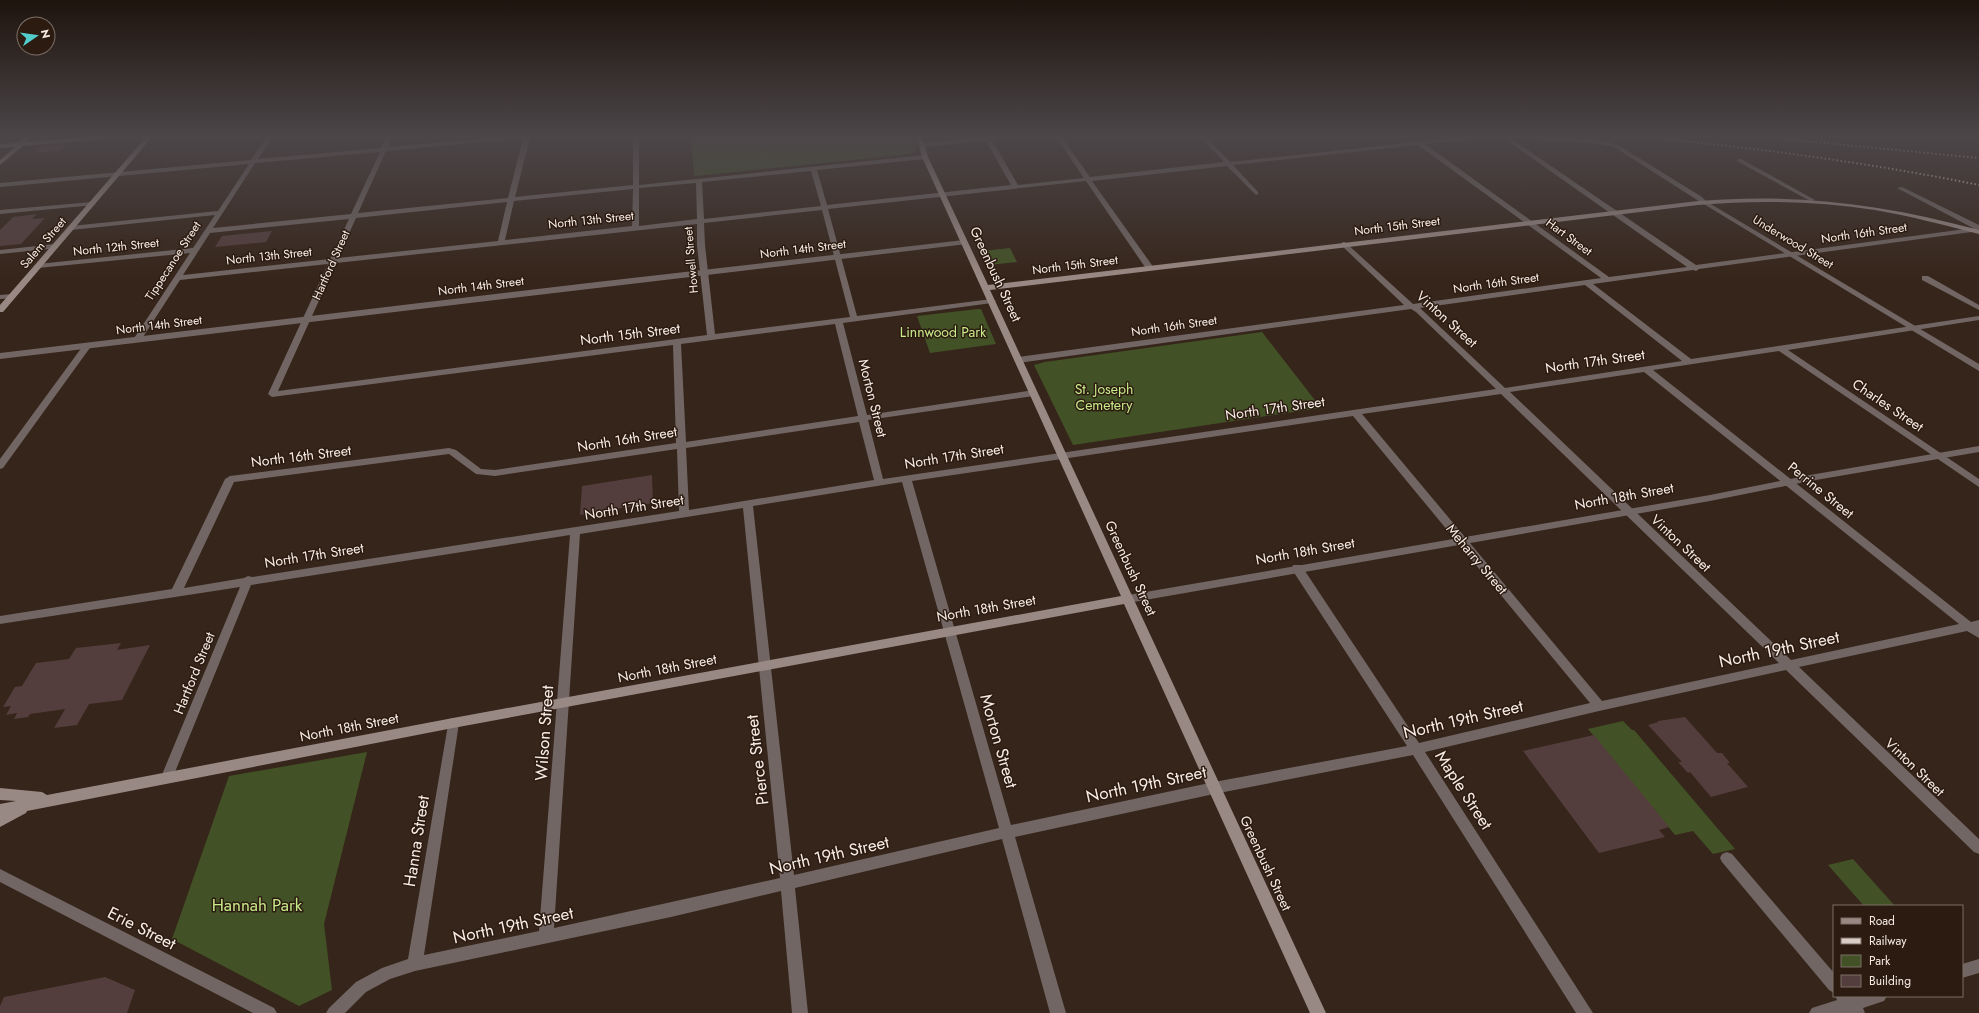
<svg xmlns="http://www.w3.org/2000/svg" width="1979" height="1013" viewBox="0 0 1979 1013" font-family="Jost,sans-serif">
<rect width="100%" height="100%" fill="#36251a"/>
<path fill="#435226" d="M691,136h223l4,12 -5,5 -11,2 -208,21z
M1010,248l7,14 -28,3 -7,-14z
M978,309h3l15,35 -66,9 -13,-37z
M1262,332l59,76 -248,37 -39,-80 11,-3z
M1623,721l9,9h2l101,119 -22,5 -20,-23 -18,4 -87,-106z
M367,752l-43,172 8,66 -33,16 -127,-67 57,-163z
M1853,859l42,47h-31l-36,-41z"/>
<path fill="#543e3d" d="M67,144l-7,7 -26,2 7,-7z
M37,214l-5,5 13,-1 -24,26 -21,2v-16l13,-13z
M272,231l-6,11 -51,5 7,-11z
M652,475l1,28 -73,12 2,-29z
M121,643l-4,7 33,-5 -28,55 -33,4 -12,21 -23,3 11,-19 -35,5 -2,3 -14,2 3,-6 -11,2 5,-9 -8,1 12,-20 7,-1 14,-23 33,-4 7,-11z
M1685,717l32,36h5l8,10h-3l21,24 -37,10 -21,-25 -2,1 -10,-11h4l-34,-37 10,-3v-1z
M1594,735l75,92 -10,3 6,7 -66,16 -76,-102z
M105,977l30,13 -8,23h-127v-7l4,-9z"/>
<g fill="none" stroke-linecap="round" stroke-linejoin="round">
<path fill="#716663" fill-rule="evenodd" d="M267,136h6l-15,23 123,-11 6,-12h6l-5,11 125,-11h20l-3,2 -15,59 118,-12v-49h6v49l286,-30 3,2 -3,2 -108,11 10,35 184,-20 -25,-44 -63,6 -3,-2 3,-2 61,-6 -1,-1h38l-3,2 -26,2 26,45 66,-7 -29,-42h6l29,41 134,-15 -25,-26h6l25,26 240,-26h17l-3,2 -59,6 184,133 78,-10 -178,-125 -4,-6h6l2,4 183,125 277,-37 -76,-40 5,-1 77,38v6l-280,38 -3,2 -3,-1 -100,14 98,75 288,-43v4l-191,30 191,129v8l-200,-136 -126,19 318,252 8,-2v18l-12,-7 -168,36 180,172v15l-5,-2 -188,-182 -187,41 -174,41 168,261h-17l-163,-258 -199,39 -199,43 51,176h-16l-48,-174 -207,49 13,125h-16l-11,-122 -110,26 -256,54 -25,8 -24,13 -21,21h-19l3,-5 27,-26 26,-14 26,-9 41,-240 4,-1 4,1 2,4 -35,232 115,-24 31,-396 -319,50 -78,192 -1,4 -5,1 -5,-1 -1,-4 79,-190 -240,37v-8l172,-27 53,-110 5,-3 219,-28 7,2 25,19 14,1 181,-27 -3,-98 -401,52 -4,-3 60,-130 -148,16 -39,60 -4,2 -4,-2 57,-87 -152,15 -4,-2 4,-2 155,-16 22,-33 -144,15 -4,-2 4,-2 147,-15 31,-47 -249,23v-4l251,-23zM523,138l-15,60 -150,15 28,-62zM1418,145l183,133 -188,26 -68,-62h-3v4l62,59 -386,52 -4,3 4,3 393,-54 5,3 80,77 -613,90 -15,-59 166,-24 4,-3 -4,-3 -167,25 -24,-92 149,-20 4,-2 -4,-2 -135,17 -29,-107 258,-28 61,89h3l4,-2 -62,-87 135,-15 29,29 2,-1v-2l-25,-27zM380,152l-29,62 -138,14 42,-65zM811,171l10,35 -117,13 -2,-37zM696,183l1,36 -58,7v-38zM633,189l-1,37 -127,14 9,-39zM507,202l-9,39 -160,17 18,-40zM822,210l28,107 -135,17 -10,-89 -1,-22zM349,219l-19,40 -147,16 27,-42zM697,224v21l10,90 -429,56 58,-128zM1585,285l97,76 -177,27 -85,-80zM835,324l23,92 -172,26 -5,-98zM1644,372l315,252 -168,36 -281,-268zM1501,394l278,269 -177,38 -240,-287zM1353,416l237,287 -171,40 -118,-178h-8l-1,3 1,3 114,175 -193,36 -203,43 -99,-344zM859,422l15,58 -185,30 -3,-62zM677,449l2,62 -427,66 -4,-1 -4,2 -60,10 50,-106 215,-28 27,20 19,2zM902,482l97,346 -205,47 -41,-369zM743,508l37,370 -226,50 26,-394z
M1518,136h23l59,4 18,5 84,52 5,5 -5,1 -88,-56 -14,-3 -79,-6z
M1737,159h4l74,41 -5,1 -73,-40z
M92,202l3,2 -1,1 -94,9v-4z
M55,244h3v4l-58,6v-4z
M1922,276h6l51,29v5l-57,-30z
M12,294l4,2 -1,2 -15,1v-4z
M85,343h3l4,2 -89,123 -3,1v-10z
M1727,852l5,2 102,119v20l-5,-3 -107,-128 -2,-4 2,-4z
M0,869l274,139 3,5h-24l-253,-131z
M1979,959v14l-17,5v-14z
M1835,996h52l-3,5 -21,7 2,5h-56l3,-5 25,-8z"/>
<path fill="#716663" fill-rule="evenodd" d="M1704,200l275,164v7l-277,-168 -1,-1z
M964,240h3v4l-967,115v-6l597,-71z
M1979,446v6l-169,29 -100,20 -582,102 -4,-1 -1,-3 1,-3 4,-1 582,-100 100,-20z"/>
<path fill="#998984" fill-rule="evenodd" d="M27,136h6l-6,6 69,-6h21l-3,2 -91,8 -23,19v-5l15,-13 -15,1v-4l19,-2z
M147,136h6l-150,176h-3v-7z
M916,136h6l6,21 60,128 710,-84c99,-8 185,3 281,29v4c-35,-9 -69,-18 -104,-24 -59,-9 -118,-10 -177,-5l-708,85 336,723h-16l-186,-409 -671,124 -426,83 -1,2 -26,14v-23l16,-3 -16,-1v-12l42,4 5,3 406,-77 668,-122 -199,-439z"/>
<path stroke="#d8ccc5" stroke-width="2" stroke-dasharray="1.5 2.5" stroke-linecap="butt" d="M1634,136c116,11 231,26 345,49
M1752,136l227,22"/>
</g>
<linearGradient id="sky" x2="0" y2="1"><stop stop-color="#1e140e"/><stop offset="0.49" stop-color="#4c4649"/><stop offset="1" stop-color="#4c4649" stop-opacity="0"/></linearGradient>
<rect width="1979" height="278" fill="url(#sky)"/>
<g text-anchor="middle" dominant-baseline="central" stroke-width="3" stroke-linejoin="round" paint-order="stroke">
<g font-size="12" fill="#f7ece5" stroke="#2b1b11">
<text transform="translate(591 220) rotate(-6)">North 13th Street</text>
<text transform="translate(1397 226) rotate(-7)">North 15th Street</text>
<text transform="translate(1864 233) rotate(-8)">North 16th Street</text>
<text transform="translate(1569 237) rotate(36)">Hart Street</text>
<text transform="translate(1793 242) rotate(31)">Underwood Street</text>
<text transform="translate(43 243) rotate(-49)">Salem Street</text>
<text transform="translate(116 247) rotate(-6)">North 12th Street</text>
<text transform="translate(803 249) rotate(-7)">North 14th Street</text>
<text transform="translate(269 256) rotate(-6)">North 13th Street</text>
<text transform="translate(691 260) rotate(-95)">Howell Street</text>
<text transform="translate(173 261) rotate(-57)">Tippecanoe Street</text>
<text transform="translate(331 265) rotate(-66)">Hartford Street</text>
<text transform="translate(1075 265) rotate(-7)">North 15th Street</text>
<text transform="translate(1496 283) rotate(-8)">North 16th Street</text>
<text transform="translate(481 286) rotate(-7)">North 14th Street</text>
<text transform="translate(159 325) rotate(-7)">North 14th Street</text>
<text transform="translate(1174 326) rotate(-8)">North 16th Street</text>
</g>
<g font-size="14" fill="#f7ece5" stroke="#2b1b11">
<text transform="translate(996 274) rotate(65)">Greenbush Street</text>
<text transform="translate(1447 319) rotate(42)">Vinton Street</text>
<text transform="translate(630 334) rotate(-7)">North 15th Street</text>
<text transform="translate(1595 361) rotate(-8)">North 17th Street</text>
<text transform="translate(873 398) rotate(76)">Morton Street</text>
<text transform="translate(1888 405) rotate(34)">Charles Street</text>
<text transform="translate(1275 408) rotate(-8)">North 17th Street</text>
<text transform="translate(627 439) rotate(-9)">North 16th Street</text>
<text transform="translate(301 456) rotate(-7)">North 16th Street</text>
<text transform="translate(954 456) rotate(-9)">North 17th Street</text>
<text transform="translate(1821 490) rotate(39)">Perrine Street</text>
<text transform="translate(1624 496) rotate(-10)">North 18th Street</text>
<text transform="translate(634 507) rotate(-9)">North 17th Street</text>
<text transform="translate(1681 543) rotate(43)">Vinton Street</text>
<text transform="translate(1305 551) rotate(-10)">North 18th Street</text>
<text transform="translate(314 555) rotate(-9)">North 17th Street</text>
<text transform="translate(1477 559) rotate(50)">Meharry Street</text>
<text transform="translate(1131 568) rotate(65)">Greenbush Street</text>
<text transform="translate(986 608) rotate(-10)">North 18th Street</text>
<text transform="translate(667 668) rotate(-11)">North 18th Street</text>
<text transform="translate(194 673) rotate(-68)">Hartford Street</text>
<text transform="translate(349 727) rotate(-11)">North 18th Street</text>
<text transform="translate(1915 767) rotate(44)">Vinton Street</text>
<text transform="translate(1266 863) rotate(65)">Greenbush Street</text>
</g>
<g font-size="14" fill="#c8eb89" stroke="#2b1b11">
<text x="943" y="332">Linnwood Park</text>
<text x="1104" y="389">St. Joseph<tspan x="1104" dy="16">Cemetery</tspan></text>
</g>
<g font-size="17" fill="#f7ece5" stroke="#2b1b11">
<text transform="translate(1779 649) rotate(-12)">North 19th Street</text>
<text transform="translate(1463 719) rotate(-13)">North 19th Street</text>
<text transform="translate(544 733) rotate(-86)">Wilson Street</text>
<text transform="translate(999 741) rotate(74)">Morton Street</text>
<text transform="translate(757 760) rotate(-97)">Pierce Street</text>
<text transform="translate(1146 784) rotate(-12)">North 19th Street</text>
<text transform="translate(1464 790) rotate(57)">Maple Street</text>
<text transform="translate(416 841) rotate(-81)">Hanna Street</text>
<text transform="translate(829 855) rotate(-13)">North 19th Street</text>
<text transform="translate(513 925) rotate(-12)">North 19th Street</text>
<text transform="translate(142 928) rotate(27)">Erie Street</text>
</g>
<g font-size="17" fill="#c8eb89" stroke="#2b1b11">
<text x="257" y="905">Hannah Park</text>
</g>
</g>
<rect x="1833" y="905" width="130" height="92" fill="#2b1b11" stroke="#7d6f66"/>
<rect x="1841" y="918" width="20" height="6" fill="#998984" stroke="#7d6f66"/>
<text x="1869" y="925" font-size="12" fill="#f7ece5">Road</text>
<rect x="1841" y="938" width="20" height="6" fill="#d8ccc5" stroke="#7d6f66"/>
<text x="1869" y="945" font-size="12" fill="#f7ece5">Railway</text>
<rect x="1841" y="955" width="20" height="12" fill="#435226" stroke="#7d6f66"/>
<text x="1869" y="965" font-size="12" fill="#f7ece5">Park</text>
<rect x="1841" y="975" width="20" height="12" fill="#543e3d" stroke="#7d6f66"/>
<text x="1869" y="985" font-size="12" fill="#f7ece5">Building</text>
<g transform="translate(36 36) rotate(77)"><circle r="19" fill="#2b1b11" stroke="#7d6f66"/>
<path d="M0-3L7 15L0 10L-7 15Z" fill="#52cdcc"/>
<text y="-6" font-size="11" font-weight="bold" text-anchor="middle" fill="#f7ece5">N</text>
</g>
</svg>
